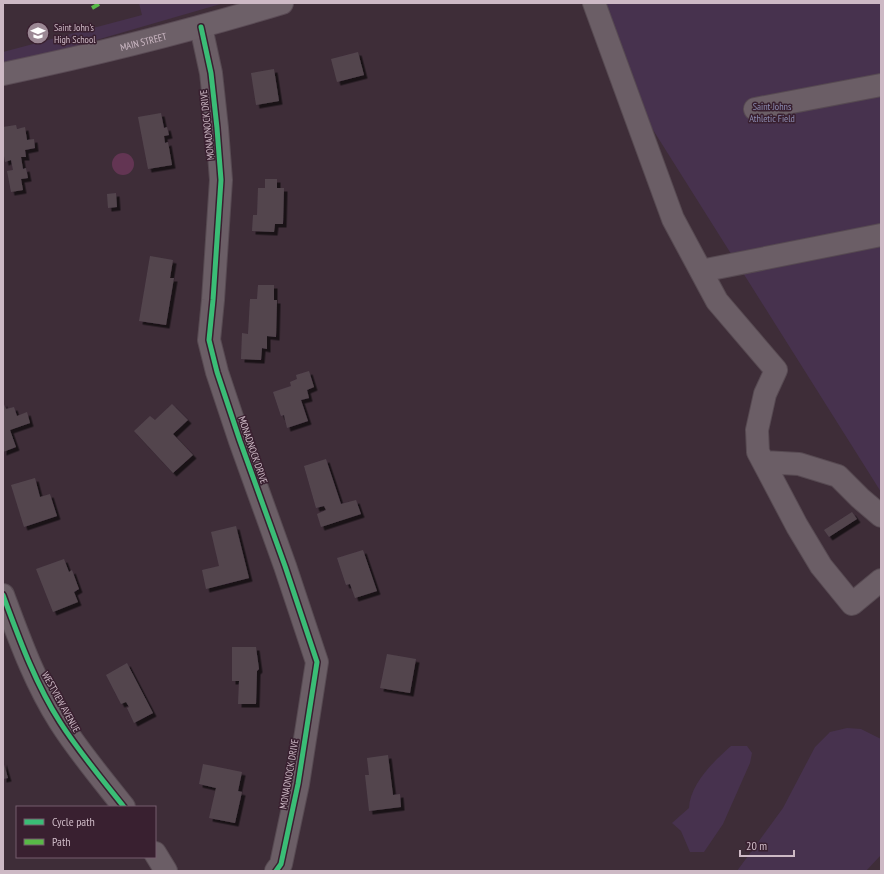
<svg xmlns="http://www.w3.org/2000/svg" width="884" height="874" viewBox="0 0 884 874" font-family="'PT Sans Narrow',sans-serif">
<defs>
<filter id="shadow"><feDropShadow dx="3.5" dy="3.5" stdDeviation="0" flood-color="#0009"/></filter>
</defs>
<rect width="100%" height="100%" fill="#3e2d38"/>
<path fill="#47324e" d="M139,3h85l-176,51 -45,9v-11l139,-37z
M605,3h276v489l-243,-386z
M847,728l14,1 20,10v116l-15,16h-129l46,-63 32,-61 15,-15z
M731,746h16l5,7 -2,10 -27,61 -19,28h-14l-9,-21 -9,-8 17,-15c1,-24 25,-47 42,-62z"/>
<path fill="#633553" d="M112 164a11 11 0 1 1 22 0a11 11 0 1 1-22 0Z"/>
<path fill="#53454e" filter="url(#shadow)" d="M358,52l6,23 -27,7 -6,-23z
M274,69l5,32 -23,4 -5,-32z
M161,113l3,15 3,-1 2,8 -5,1 1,7 3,-1 4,23 -24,4 -10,-52z
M16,125l1,4 8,-2 2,13 7,-1 1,9 -10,2 1,7h-5l2,12 3,-1 2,10 -7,1 2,11 -12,2 -4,-21 6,-1 -2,-10 -6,2 -2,-12v-23z
M265,179h12v9h7l-1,36h-8l-1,8 -22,-1 1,-16h4l1,-27h7z
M116,193l1,14 -9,1 -1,-14z
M150,256l23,4 -3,18h4l-8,47 -27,-4z
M258,285h16v15h3l-1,37 -9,-1v13l-5,-1 -1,12 -20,-1 1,-26 6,1 2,-35h7z
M309,371l5,16 -7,3 2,8 -8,2 7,21 -21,7 -3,-13 -3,1 -8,-24 18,-6 -1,-4 7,-3 -1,-4z
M3,402l3,7 8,-2 3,9 10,-4 3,11 -20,7 6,17 -13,5z
M172,404l16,16 -15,14 20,21 -20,18 -39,-42 16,-15 5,4z
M326,459l15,45 15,-4 5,14 -40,13 -4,-13 9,-4 -2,-4 -8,2 -12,-42z
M35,478l5,19 10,-3 7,22 -33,11 -13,-42z
M852,512l5,7 -28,18 -5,-7z
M236,526l13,52 -43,11 -4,-19 17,-4 -8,-34z
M363,550l14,41 -22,7 -5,-14 -4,1 -9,-27z
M64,559l5,13 3,-2 7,19 -5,3 4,10 -25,10 -17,-43z
M232,647h24l3,22 -2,2 -1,33h-18l1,-23h-7z
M387,654l29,5 -6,34 -30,-5z
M127,663l26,50 -19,10 -7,-15 2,-1 -3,-5 -5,2 -15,-29z
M388,755l5,40 7,-1 1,13 -32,4 -4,-36h4l-2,-17z
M3,761l5,17 -5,1z
M203,764l39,8 -4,19 4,1 -7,31 -26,-5 7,-30 -17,-4z"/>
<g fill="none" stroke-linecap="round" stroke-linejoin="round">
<g stroke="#574a52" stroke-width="24">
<path id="minor" d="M594,3l79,216 44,82 59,69 -11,24 -8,36 1,22 39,74 24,40 31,38 29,-24
M201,27l10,46 6,55 4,52 -8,120 -4,40 8,32 23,69 45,125 32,96 -19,122 -17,80 -5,7
M755,109l126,-24
M701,271l180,-36
M764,462l35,2 39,12 22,22 21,18
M3,595c16,43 32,88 57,127 19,30 42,57 64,85
M155,853l11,18"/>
</g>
<g stroke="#5a4b55" stroke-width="24">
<g id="major">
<path id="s1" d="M3,74c94,-20 187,-43 279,-71"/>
</g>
</g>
<use href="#minor" stroke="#6b5e66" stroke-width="22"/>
<use href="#major" stroke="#6d6068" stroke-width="22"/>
<path stroke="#58b947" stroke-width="4" stroke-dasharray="8 4" stroke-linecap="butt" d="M92,8l9,-5"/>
<g stroke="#392030" stroke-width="8">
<path id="cycleway" d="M201,27l10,46 6,55 4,52 -8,120 -4,40 8,32 23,69 45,125 32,96 -19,122 -17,80 -5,7
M3,595c16,43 32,88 57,127 19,30 42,57 64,85"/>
</g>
<use href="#cycleway" stroke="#3abd76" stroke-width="5"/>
</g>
<defs>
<g id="school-disc" transform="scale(1.15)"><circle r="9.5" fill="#9b8894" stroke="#392030"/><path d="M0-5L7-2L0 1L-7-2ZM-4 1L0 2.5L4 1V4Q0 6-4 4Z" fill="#fff"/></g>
</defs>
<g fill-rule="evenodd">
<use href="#school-disc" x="38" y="33"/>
</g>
<g text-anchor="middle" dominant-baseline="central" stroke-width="3" stroke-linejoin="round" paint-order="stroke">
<g font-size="10" fill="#cdb9c5" stroke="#392030" text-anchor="start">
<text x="54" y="27">Saint John's<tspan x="54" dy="12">High School</tspan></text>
</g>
<g font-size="10" fill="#cdb9c5" stroke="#392030">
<text stroke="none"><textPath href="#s1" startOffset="144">MAIN STREET</textPath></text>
<text transform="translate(207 125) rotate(-96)">MONADNOCK DRIVE</text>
<text transform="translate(253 450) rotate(71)">MONADNOCK DRIVE</text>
<text transform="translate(61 702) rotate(61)">WESTVIEW AVENUE</text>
<text transform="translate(289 774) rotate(-80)">MONADNOCK DRIVE</text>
</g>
<g font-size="10" fill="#8c8cb2" stroke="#392030">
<text x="772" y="106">Saint Johns<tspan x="772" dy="12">Athletic Field</tspan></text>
</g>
</g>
<rect width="884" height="874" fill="none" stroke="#cdb9c5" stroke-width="8"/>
<rect x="16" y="806" width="140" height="52" fill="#392030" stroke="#745d6c"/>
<rect x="24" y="819" width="20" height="6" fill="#3abd76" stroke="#745d6c"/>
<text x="52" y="826" font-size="12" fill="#cdb9c5">Cycle path</text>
<rect x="24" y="839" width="20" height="6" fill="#58b947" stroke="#745d6c"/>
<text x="52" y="846" font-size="12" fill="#cdb9c5">Path</text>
<path d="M740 850v6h54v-6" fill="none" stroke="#cdb9c5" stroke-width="2"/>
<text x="746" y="850" font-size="12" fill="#cdb9c5" stroke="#392030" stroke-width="3" paint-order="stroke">20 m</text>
</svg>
